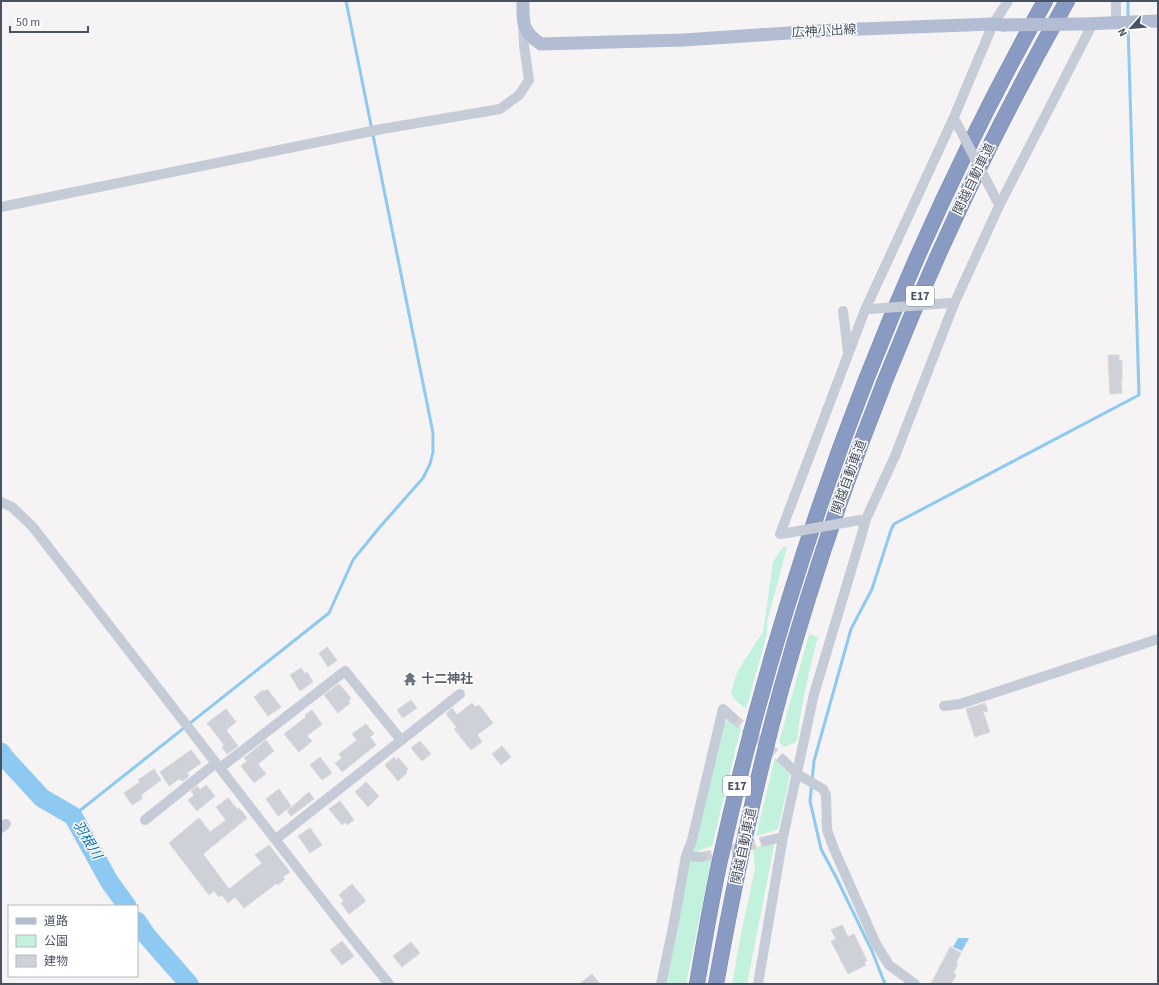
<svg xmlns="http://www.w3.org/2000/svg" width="1159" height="985" viewBox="0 0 1159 985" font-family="'Source Sans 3','Noto Sans JP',sans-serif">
<rect width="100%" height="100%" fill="#f5f3f3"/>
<path fill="#c2f2de" d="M783,547h4l-20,75v12l-21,75 -12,-10 -3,-6 6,-21 26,-40 10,-70z
M809,634l9,3c-9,34 -17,68 -21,104l-3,2 -10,4 -5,-5z
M732,719l9,8 -29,119 -18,6 1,-16 29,-113 4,-3z
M775,758l15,17 -12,54 -22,7z
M773,844l1,2 -27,138h-15l9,-50 14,-65 -2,-21z
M712,856l-26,128h-20l8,-48 16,-75z"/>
<path fill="#8dc9f1" d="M958,938h11l-7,13 -9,-4z"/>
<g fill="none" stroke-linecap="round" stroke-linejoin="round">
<path stroke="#8dc9f1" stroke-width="3" d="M1128,1v18
M73,816l256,-203 24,-53 26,-32 44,-50 7,-14 3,-12v-19l-87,-432
M885,984l-13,-33 -36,-74 -15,-28 -11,-48 4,-40 37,-132 21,-40 19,-59 3,-6 245,-129 -11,-370"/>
<path stroke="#8dc9f1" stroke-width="19" d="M1,752l5,7 36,39 31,18 36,65 18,25
M137,921l10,15 42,48"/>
</g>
<path fill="#cfd1d8" stroke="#d7d8de" d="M1108,355h11v6l3,-1v22h-1l1,11 -12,1z
M327,647l10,13 -9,7 -9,-14z
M301,668l4,6 2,-2 6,10 -13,9 -10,-16z
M339,684l12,14 -3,3 2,2 -12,10 -14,-18z
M267,689l14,18 -13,9 -14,-19 9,-7 1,2z
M411,700l6,8 -14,10 -6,-8z
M472,703l3,4 4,-2 14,18 -16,12 5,7 -11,8 -17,-21 3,-1 -11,-14 6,-6 5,7z
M985,703l3,8 -5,1 7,20 -15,5 -9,-28z
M226,709l10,13 -10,8 12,16 -11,8 -5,-7 2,-2 -17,-22z
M312,710l10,14 -15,12 5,5 -13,11 -15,-18 22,-17 -1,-2z
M366,724l8,10 -4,3 6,8 -34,27 -7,-9 7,-5 -3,-4 18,-14 -5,-6z
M266,740l8,11 -16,13 8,10 -12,9 -13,-17 6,-5 -3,-3z
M420,741l11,13 -9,7 -11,-13z
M502,746l9,11 -10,8 -9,-11z
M191,750l10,13 -14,10 2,3 -6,5 -4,-2 -10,7 -9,-14z
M320,757l12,16 -10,7 -12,-15z
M394,757l2,3 3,-2 9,11 -2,2 1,2 -9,8 -13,-16z
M154,769l7,11 -20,15 2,3 -11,7 -8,-12 16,-11 -2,-2z
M366,782l13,14 -11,11 -13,-15z
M206,785l9,11 -18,15 -9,-11 6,-5 -3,-4 6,-5 3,4z
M279,789l12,17 -13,10 -12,-17z
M309,792l5,7 -23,17 -4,-5z
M228,798l10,12 1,-2 8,10 -44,36 26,35 33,-26 -7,-8 14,-10 21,27 -7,5 2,2 -7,6 -1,-2 -33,25 -9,-11 -7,6 -6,-8 -3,2 -5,-6 -5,4 -40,-52 30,-25 11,14 16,-12 -10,-13z
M340,801l14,19 -7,5 -1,-3 -4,3 -13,-16z
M310,828l12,17 -12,8 -12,-17z
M352,884l14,17 -17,13 -8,-11 3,-2 -5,-6z
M842,925l6,12 6,-3 13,27 -3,1 2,3 -18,9 -17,-33 5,-2 -5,-9z
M342,941l12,15 -12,9 -12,-15z
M411,942l9,11 -18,14 -9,-11z
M950,947l11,6 -5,10 2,1 -5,9 3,2 -5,9h-20z
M592,974l8,10h-21z"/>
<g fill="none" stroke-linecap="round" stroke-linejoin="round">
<path stroke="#d3d3d6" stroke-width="10" stroke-dasharray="10 5" stroke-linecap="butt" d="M733,718l50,42
M702,857l64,-16"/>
<g stroke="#7485af" stroke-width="16">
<path id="highway" d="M697,984c7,-41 14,-83 23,-124 67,-300 175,-591 325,-859
M716,984c18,-100 39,-200 66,-298 67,-239 163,-470 285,-685"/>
</g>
<path stroke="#c6ccd7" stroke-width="10" d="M1116,1v21
M1,207l381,-78 118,-20 19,-14 10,-15 -5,-35 -1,-21
M843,311l5,41
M1,502l11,5 20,19 312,402 45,56
M787,533l-7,1 85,-224 89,-193 39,-93 15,-23
M944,706l16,-2 198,-65
M783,760l14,14 26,15 3,6 1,35 7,19 42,95 13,21 26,19
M220,768l125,-97 56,69
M145,820l71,-57
M1,828l5,-4
M276,839l184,-145
M766,841l17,-4
M686,856l16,1
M661,984l12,-57 13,-71 6,-16 31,-131 10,9
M758,984l25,-147 31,-143 45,-150 7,-25 29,-63 59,-152 45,-98 94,-183"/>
<path stroke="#b2bcd2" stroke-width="13" d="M523,1c0,21 -2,30 18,43l142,-4 151,-10 159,-6 11,1
M1084,24l74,-3"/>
<use href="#highway" stroke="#899ac3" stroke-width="15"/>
<path stroke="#c6ccd7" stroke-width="10" d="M956,122l41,79
M871,309l78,-6
M787,533l73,-13"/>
<path stroke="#b2bcd2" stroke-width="13" d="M1004,25l80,-1"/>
</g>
<defs>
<g id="temple-bare" transform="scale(1.08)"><path d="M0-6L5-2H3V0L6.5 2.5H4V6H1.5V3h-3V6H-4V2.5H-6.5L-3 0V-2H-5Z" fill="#6b7280" stroke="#fff" stroke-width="2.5" paint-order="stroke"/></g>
</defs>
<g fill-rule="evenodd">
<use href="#temple-bare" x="410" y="679"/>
</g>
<g text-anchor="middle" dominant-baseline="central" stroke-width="3" stroke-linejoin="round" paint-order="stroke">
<g fill="#fff" stroke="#808691" stroke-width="1">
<rect x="906" y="286" width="28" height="20" rx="3"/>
<rect x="723" y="776" width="28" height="20" rx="3"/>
</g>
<g font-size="12" font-weight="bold" fill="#495262">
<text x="920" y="296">E17</text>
<text x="737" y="786">E17</text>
</g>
<g font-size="13" fill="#495262" stroke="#fff">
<text transform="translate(824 31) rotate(-3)">広神小出線</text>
<text transform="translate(974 179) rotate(-64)">関越自動車道</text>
<text transform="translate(849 477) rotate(-70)">関越自動車道</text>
<text transform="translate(744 846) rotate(-78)">関越自動車道</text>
</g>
<g font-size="13" font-weight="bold" fill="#5b616d" stroke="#fff" text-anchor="start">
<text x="421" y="679">十二神社</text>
</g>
<g font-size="14" font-style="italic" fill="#0671b8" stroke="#fff">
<text transform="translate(87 840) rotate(59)">羽根川</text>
</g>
</g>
<rect width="1159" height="985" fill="none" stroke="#495262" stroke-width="4"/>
<rect x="8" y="905" width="130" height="72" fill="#ffffff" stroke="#b6bac0"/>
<rect x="16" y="918" width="20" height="6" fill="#b2bcd2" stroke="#b6bac0"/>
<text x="44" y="925" font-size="12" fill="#495262">道路</text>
<rect x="16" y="935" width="20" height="12" fill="#c2f2de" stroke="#b6bac0"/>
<text x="44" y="945" font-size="12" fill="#495262">公園</text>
<rect x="16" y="955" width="20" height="12" fill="#cfd1d8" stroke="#b6bac0"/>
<text x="44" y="965" font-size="12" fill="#495262">建物</text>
<g transform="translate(1131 28) rotate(243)" stroke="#ffffff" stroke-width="3" paint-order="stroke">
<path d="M0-3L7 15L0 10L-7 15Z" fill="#495262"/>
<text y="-6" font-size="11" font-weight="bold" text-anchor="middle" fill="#495262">N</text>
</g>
<path d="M10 26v6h78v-6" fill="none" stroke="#495262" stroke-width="2"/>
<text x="16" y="26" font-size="12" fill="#495262" stroke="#ffffff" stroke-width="3" paint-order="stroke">50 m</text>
</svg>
